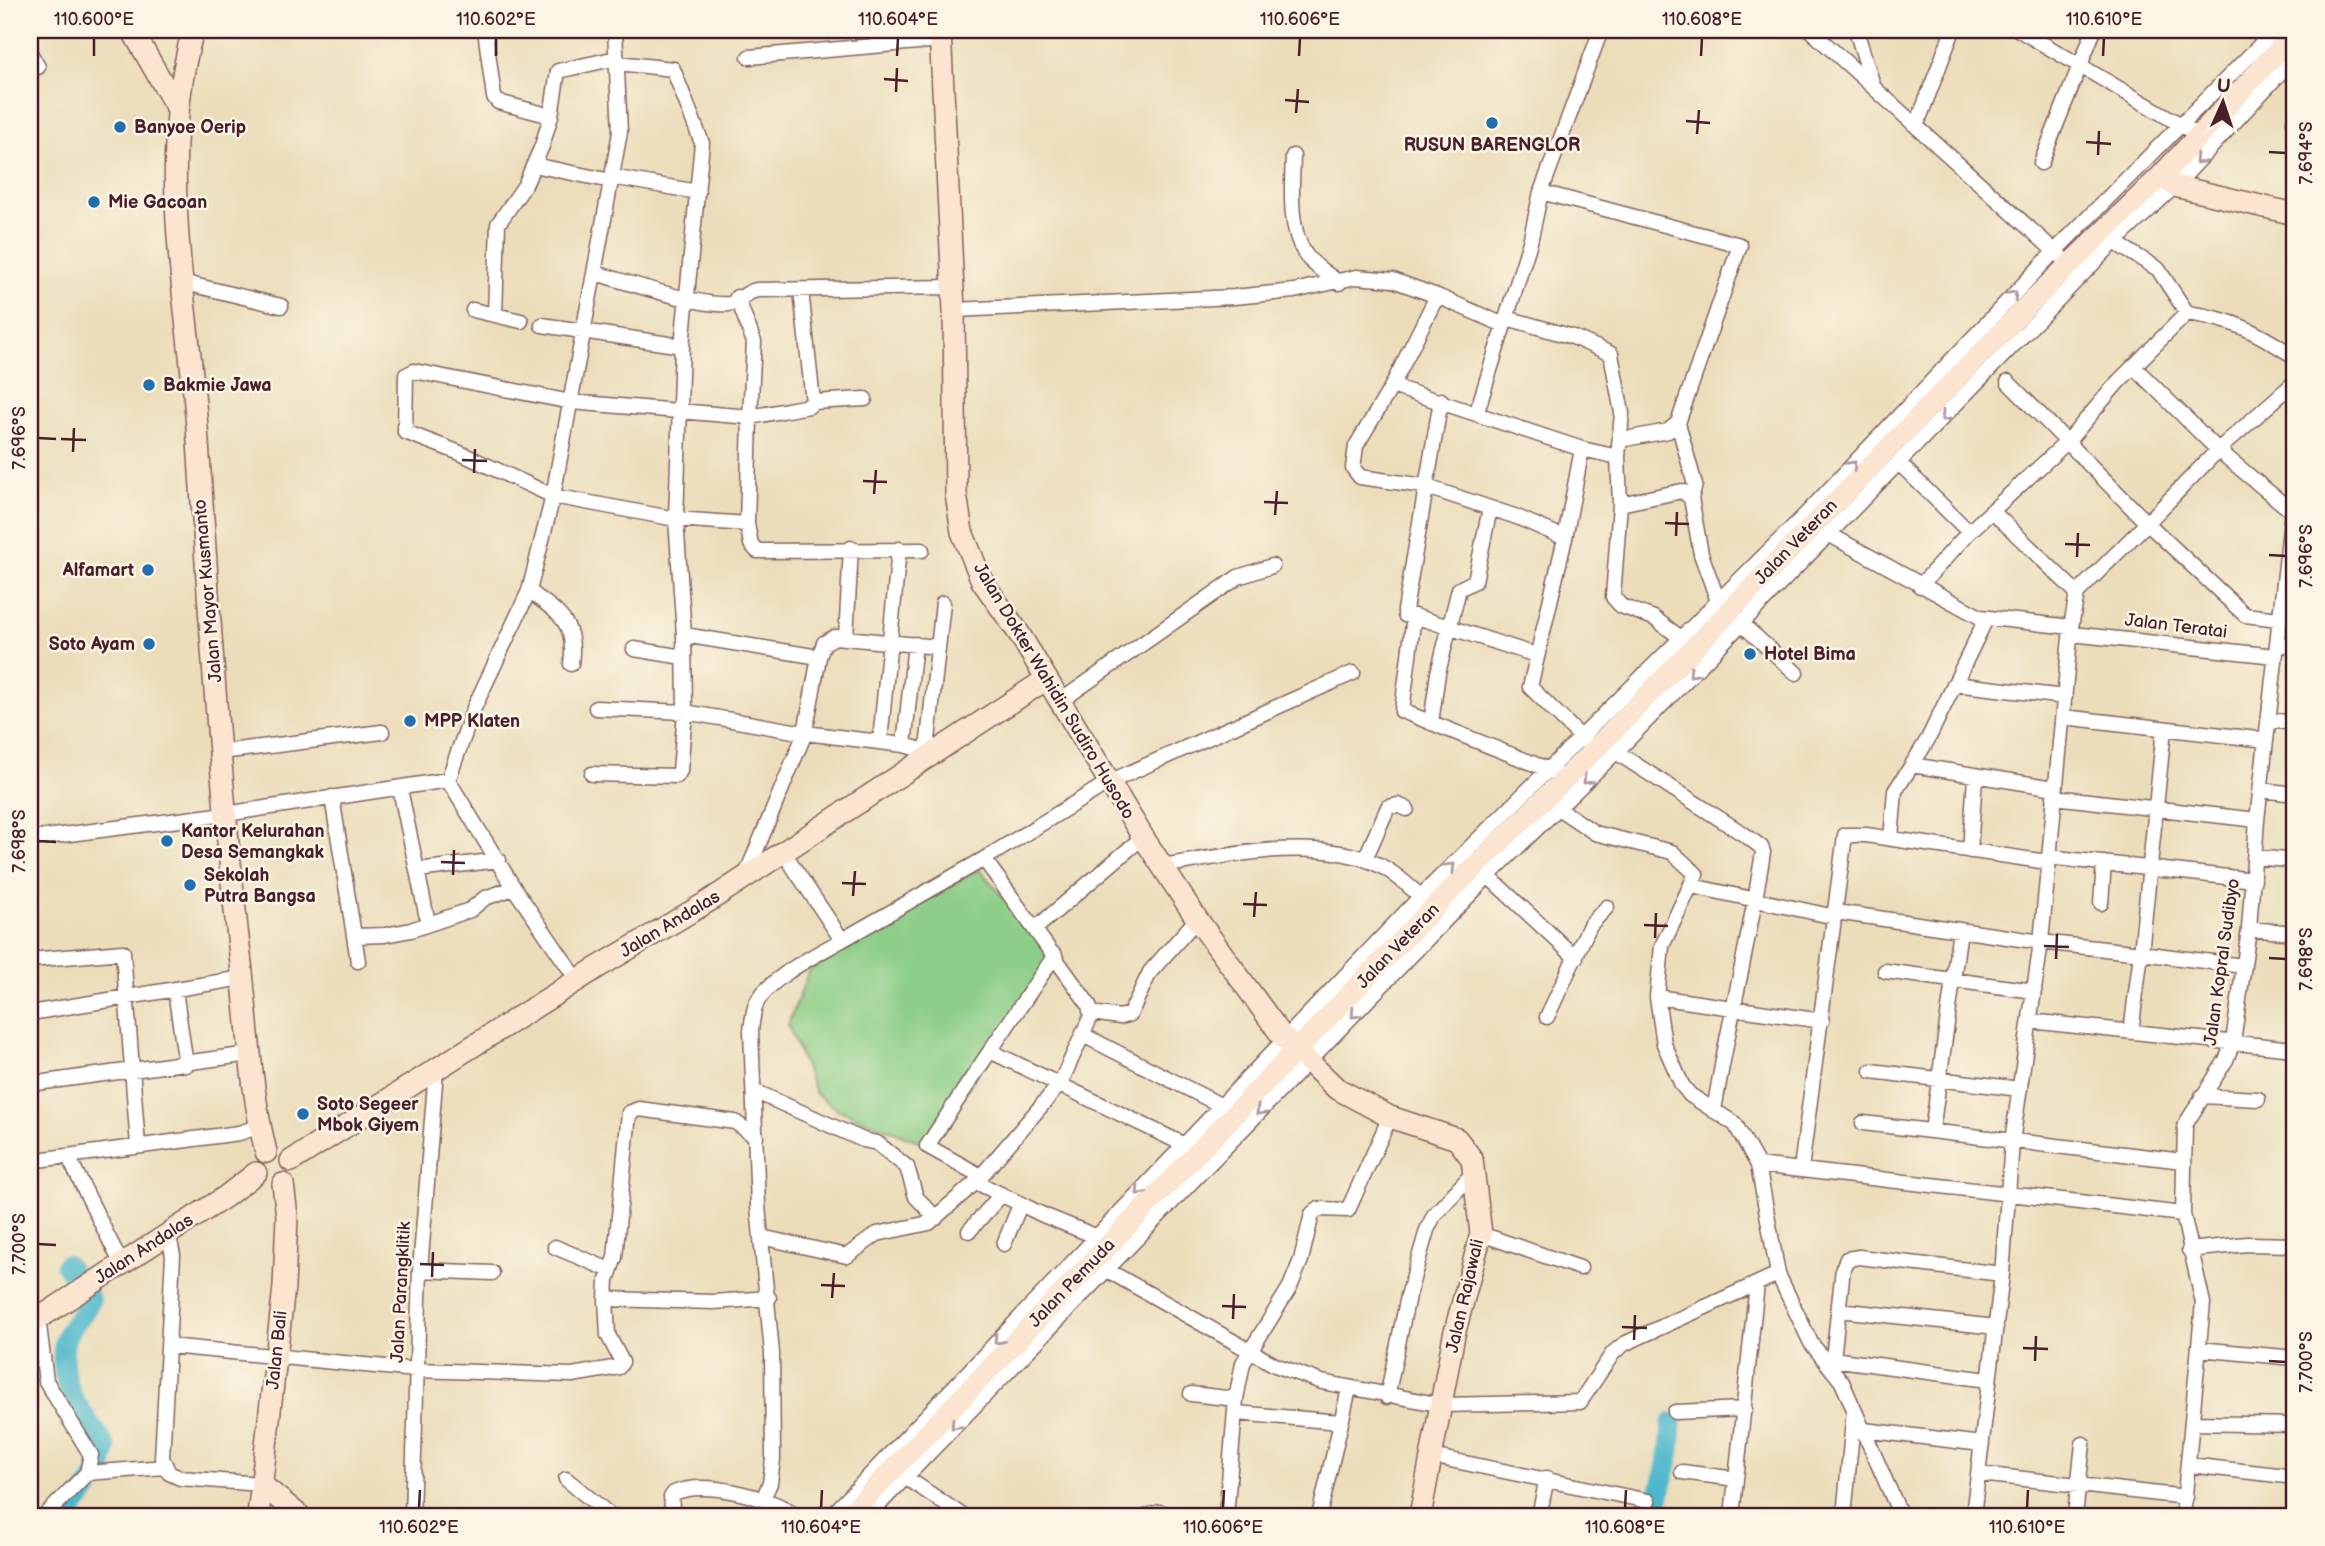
<svg xmlns="http://www.w3.org/2000/svg" width="2325" height="1546" viewBox="0 0 2325 1546" font-family="'Balsamiq Sans',sans-serif">
<rect width="100%" height="100%" fill="#fcf5e5"/>
<filter id="ink" filterUnits="userSpaceOnUse"><feTurbulence type="fractalNoise" baseFrequency=".0143" numOctaves="2"/><feDisplacementMap in="SourceGraphic" scale="14" xChannelSelector="R" yChannelSelector="G"/><feConvolveMatrix kernelMatrix="1 2 1 2 8 2 1 2 1" color-interpolation-filters="sRGB"/></filter>
<filter id="wash" filterUnits="userSpaceOnUse"><feTurbulence type="fractalNoise" baseFrequency=".00686" numOctaves="4" result="noise"/><feDisplacementMap in="SourceGraphic" scale="28" xChannelSelector="R" yChannelSelector="G"/><feGaussianBlur stdDeviation="1.57" result="paint"/><feColorMatrix in="noise" values="0 0 0 0 0 0 0 0 0 0 0 0 0 0 0 0 0 1.4 0 .05"/><feComposite in="paint" operator="in"/></filter>
<g filter="url(#wash)">
<rect width="100%" height="100%" fill="#ebddba"/>
<path fill="#8cce87" stroke="#6b7659" stroke-width="2" d="M979,869l75,86 -123,191 -94,-37 -21,-15 -28,-69 21,-54z"/>
<g fill="none" stroke-linecap="round" stroke-linejoin="round">
<path stroke="#4eb8cb" stroke-width="21" d="M66,1516c18,-20 37,-41 40,-68 -20,-34 -42,-48 -43,-91 0,-8 2,-20 6,-26 8,-12 15,-17 21,-31l-24,-35
M1655,1516l15,-65 2,-28"/>
</g>
</g>
<g filter="url(#ink)">
<g fill="none" stroke-linecap="round" stroke-linejoin="round">
<g stroke="#82625d" stroke-width="17">
<path id="street" d="M485,30l9,67 4,5 53,14
M1810,30l251,227
M1856,30l17,55
M2019,30l169,99
M30,53l8,14
M749,57l192,-17
M618,63l55,6 29,74 -20,203 -6,173 8,116 1,77 120,21 99,12 28,8
M2294,122h1
M1917,124l36,-94
M1293,156c-1,30 -5,71 12,98 8,12 23,20 34,29
M2041,163l53,-133
M534,165l77,16
M612,177l86,15
M1541,192l199,53 -62,178 -10,8 -48,9
M2109,239l49,30 29,44
M595,273c32,9 105,34 134,31 10,-2 16,-12 28,-14l196,-3
M181,282l100,24
M737,297l17,45 -4,75 59,-11 4,-4 -12,-112
M473,310l48,11
M954,310l280,-13 60,-6 62,-14 37,3 44,16
M495,315l3,-91 27,-39 17,-39 9,-30 7,-45 59,-13
M1507,318l66,19 38,17 11,59 -4,44 2,47 -7,93 8,9 33,12 27,20
M542,325l140,21
M2133,366l85,84 77,64
M414,371l157,31 179,15 -3,107 -71,-5 -123,-23 -93,-43 -55,-21 1,-57z
M1392,386l190,63 36,8
M1441,400l-36,210v5l9,1 -12,95 155,62
M813,402l52,-3
M1477,412l27,-87
M1678,423l17,62 -4,13
M1899,463l70,69
M1620,504l62,-13 9,7 10,56 17,47
M1992,511l85,82
M747,524l4,20 6,7 165,-1
M1823,531l157,86 91,10
M1565,538l17,-89
M1920,586l49,-54 99,-91 50,-59 69,-69c46,6 70,19 108,44
M529,591c30,22 48,32 42,73
M1414,616l122,39
M1734,617l62,56
M2279,619l-34,-4 -98,-92 71,-73 77,-68
M2072,634l203,22
M684,635l135,22 -14,76 -60,144
M846,638l5,-90
M2277,644l18,3
M634,649l49,8
M819,657l5,-14 11,-6 103,10
M1954,684l111,13
M1059,702l179,-125 34,-11
M2063,717l203,23
M2269,720l26,3
M1431,723l7,-50 21,-84 16,-8 15,-73
M2164,729l-23,224 102,13
M880,741l19,-192
M1588,744l-58,-57 35,-149 -48,-21 -93,-31 -64,-9 -7,-9 3,-22 36,-60 45,-90 67,29 26,-83 11,-50 60,-162
M904,745l11,-101
M927,749l16,-146
M221,752l161,-20
M1616,752l132,85 13,10 2,5c-13,87 -35,172 -49,259
M1912,765l16,-26 58,-120
M592,774l85,2 3,-5 5,-59 -89,-4
M400,789l28,134
M2261,790l34,4
M332,797l26,164
M2054,797l203,23
M1558,808l37,25 77,19 24,22 -34,72 -5,51 7,47 18,41 8,10 45,29 23,41
M30,839l196,-25 222,-34
M1891,839l4,-48 17,-26 143,23
M1970,851l5,-74
M2048,857l206,23
M2256,857l39,4
M984,859l125,-77 244,-109
M1365,859l23,-52 10,-2 9,4
M1163,866c64,-11 158,-31 218,0 16,8 32,24 46,36
M418,870l81,-10
M1488,876l88,82
M1692,886l143,31
M2101,903l3,-40
M1836,912l205,30 100,11 -10,79
M1036,928l107,-91
M2249,929l46,4
M355,936l30,-1 26,-5 59,-20 15,-12 29,-10
M1055,955l-65,96 195,94
M30,960l93,-8 15,194
M1885,971l149,20
M578,981l-64,-93 -66,-108 26,-72 55,-117 24,-95 67,-364 -5,-102
M175,990l11,75
M1657,997l165,24
M30,1013l213,-35
M1091,1013l29,4 10,-3 20,-42 47,-53
M1547,1017l43,-92 17,-18
M2030,1021l254,27 9,2 2,8
M1083,1035l139,71
M1871,1071l149,18
M30,1084l220,-30
M754,1091l109,49 14,3 30,24 9,30 20,21
M2202,1096l56,3
M1863,1123l320,38
M1932,1131l28,-201
M30,1132l5,28
M68,1156l53,107
M30,1161l209,-28 22,-7
M1801,1169l44,-334h21l181,27
M981,1176l-54,-30 63,-95
M976,1182l67,33 52,21
M969,1231l32,-36
M168,1233l5,22 -11,203 7,15 11,5 81,6
M1481,1234l99,34
M761,1237l86,19 30,-22 52,-11 47,-41 84,-98 31,-68 -2,-11 -105,-146 -142,81 -58,-87
M1004,1244l16,-39
M555,1247l55,23
M2189,1250l58,-6 48,1
M1098,1265l177,100 47,17 120,23 138,-3 33,-49 11,-9 154,-70
M420,1270l72,3
M606,1299l107,3 56,-4
M1839,1310l157,17
M38,1318l8,63 45,74 -4,18 -42,43
M169,1346l247,24 156,5 47,-8 3,-5 -14,-27 -2,-36 1,-19 8,-23 14,-144 10,-4 96,13 21,15
M2199,1349l96,9
M1825,1358l163,22
M1833,1359l10,-91 4,-9 12,-2 143,17
M1191,1394l45,5
M1387,1397l21,-101 19,-66 7,-15 41,-44
M1675,1412l70,-3
M1236,1413l104,9
M2192,1423l103,2
M1864,1430l118,14
M1431,1456l217,45 -5,15
M2189,1465l106,12
M898,1472l65,44
M1682,1472l54,7
M87,1473l78,-6
M1979,1474l207,23
M566,1479l45,37
M763,1499l7,-16 3,-24 -1,-106 -14,-147 -7,-175c1,-8 2,-19 5,-27 12,-26 62,-50 86,-64
M412,1516l8,-246 16,-200
M673,1516l-2,-19 3,-4c33,-14 96,5 124,23
M831,1516l590,-620 384,-381 249,-263 221,-222
M868,1516l620,-640 128,-124 497,-509 62,-57 120,-129
M1147,1516l13,-4 13,4
M1226,1516l10,-117 7,-36 47,-76 11,-27 11,-46 6,-5 30,1 42,-93
M1319,1516l30,-127
M1539,1516l8,-38
M1732,1516l25,-232
M1844,1516l10,-106
M1901,1516l-59,-134 -31,-39 -33,-69 -20,-109 425,49
M1973,1516l29,-242 10,-132 29,-200 30,-315 6,-34 70,-70 -139,-141
M2075,1516l8,-72
M2183,1516l20,-213 -20,-89 2,-89 41,-65 7,-18 16,-113 8,-109 38,-335"/>
</g>
<g stroke="#82625d" stroke-width="24">
<path id="secondary" d="M132,30l46,80
M193,30c-38,137 -4,273 5,411 11,171 22,343 42,514 8,65 10,133 26,197
M940,30l14,280 2,184 6,38 20,49 36,51 125,205 54,82 85,117 54,52 54,29 67,22 15,20 9,75 -27,101 -34,181
M2161,176l14,10 120,28
M291,1161l304,-192 114,-68 336,-221
M30,1324l195,-127 31,-24
M261,1484l39,32
M258,1516l26,-229 3,-71 -4,-32
M848,1516l585,-608 161,-158 439,-450 128,-124 134,-143"/>
</g>
<use href="#street" stroke="#fff" stroke-width="14"/>
<use href="#secondary" stroke="#fce5d0" stroke-width="21"/>
</g>
<defs><path id="oneway-chevron" d="M-2-3.5L2.5 0L-2 3.5" fill="none" stroke-width="1.6" stroke-linecap="round" stroke-linejoin="round" transform="scale(1.75)"/></defs>
<g stroke="#ae9aa0">
<use href="#oneway-chevron" transform="translate(2199 160) rotate(133)"/>
<use href="#oneway-chevron" transform="translate(2013 295) rotate(-47)"/>
<use href="#oneway-chevron" transform="translate(1945 417) rotate(135)"/>
<use href="#oneway-chevron" transform="translate(1852 465) rotate(-47)"/>
<use href="#oneway-chevron" transform="translate(1693 673) rotate(134)"/>
<use href="#oneway-chevron" transform="translate(1587 780) rotate(136)"/>
<use href="#oneway-chevron" transform="translate(1451 867) rotate(-44)"/>
<use href="#oneway-chevron" transform="translate(1355 1014) rotate(134)"/>
<use href="#oneway-chevron" transform="translate(1260 1111) rotate(135)"/>
<use href="#oneway-chevron" transform="translate(1140 1191) rotate(134)"/>
<use href="#oneway-chevron" transform="translate(998 1340) rotate(133)"/>
<use href="#oneway-chevron" transform="translate(955 1425) rotate(134)"/>
</g>
</g>
<path fill="none" stroke="#4a1f2b" stroke-width="2.5" d="M94,56v-18M496,56v-18M897,56l1,-18M1299,56l1,-18M1701,56l1,-18M2103,56l1,-18M884,79l24,2M896,92l1,-24M1285,100l24,2M1296,113l2,-24M1686,121l24,2M1697,134l2,-24M2086,142l25,2M2269,152l17,1M2098,155l1,-24M38,438l18,1M61,439l25,1M73,452l1,-24M462,460l25,1M474,473l1,-24M863,481l24,1M874,494l2,-24M1264,502l24,1M1275,515l2,-24M1665,523l24,1M1676,536l1,-24M2065,544l25,1M2269,555l17,1M2077,557l1,-24M38,841l18,1M441,862l24,1M453,875l1,-25M842,883l24,1M853,896l2,-25M1243,904l24,1M1254,917l2,-25M1644,925l24,1M1655,938l1,-25M2044,946l25,1M2269,958l17,1M2056,959l1,-25M38,1244l18,1M420,1264l24,1M432,1277l1,-25M821,1285l24,1M832,1298l2,-25M1222,1306l24,1M1233,1319l1,-25M1622,1327l25,1M1634,1340l1,-25M2023,1348l25,1M2035,1361l1,-25M2269,1361l17,1M419,1508l1,-18M821,1508l1,-18M1223,1508l1,-18M1625,1508l1,-18M2027,1508l1,-18"/>
<g fill="#1f6fb2" stroke="#fcf5e5" stroke-width="2.5">
<circle cx="1492" cy="123" r="7"/>
<circle cx="120" cy="127" r="7"/>
<circle cx="94" cy="202" r="7"/>
<circle cx="149" cy="385" r="7"/>
<circle cx="148" cy="570" r="7"/>
<circle cx="149" cy="644" r="7"/>
<circle cx="1750" cy="654" r="7"/>
<circle cx="410" cy="721" r="7"/>
<circle cx="167" cy="841" r="7"/>
<circle cx="190" cy="885" r="7"/>
<circle cx="303" cy="1114" r="7"/>
</g>
<g text-anchor="middle" dominant-baseline="central" stroke-width="5" stroke-linejoin="round" paint-order="stroke">
<g font-size="18" font-weight="bold" fill="#4a1f2b" stroke="#fcf5e5" text-anchor="start">
<text x="134" y="127">Banyoe Oerip</text>
<text x="1492" y="145" text-anchor="middle">RUSUN BARENGLOR</text>
<text x="108" y="202">Mie Gacoan</text>
<text x="163" y="385">Bakmie Jawa</text>
<text x="134" y="570" text-anchor="end">Alfamart</text>
<text x="135" y="644" text-anchor="end">Soto Ayam</text>
<text x="1764" y="654">Hotel Bima</text>
<text x="424" y="721">MPP Klaten</text>
<text x="181" y="831">Kantor Kelurahan<tspan x="181" dy="21">Desa Semangkak</tspan></text>
<text x="204" y="875">Sekolah<tspan x="204" dy="21">Putra Bangsa</tspan></text>
<text x="317" y="1104">Soto Segeer<tspan x="317" dy="21">Mbok Giyem</tspan></text>
</g>
<g font-size="18" fill="#4a1f2b" stroke="#fcf5e5">
<text transform="translate(1796 542) rotate(-46)">Jalan Veteran</text>
<text transform="translate(208 591) rotate(-95)">Jalan Mayor Kusmanto</text>
<text transform="translate(2176 626) rotate(7)">Jalan Teratai</text>
<text transform="translate(1054 691) rotate(59)">Jalan Dokter Wahidin Sudiro Husodo</text>
<text transform="translate(670 924) rotate(-31)">Jalan Andalas</text>
<text transform="translate(1398 946) rotate(-46)">Jalan Veteran</text>
<text transform="translate(2222 962) rotate(-82)">Jalan Kopral Sudibyo</text>
<text transform="translate(144 1249) rotate(-33)">Jalan Andalas</text>
<text transform="translate(1072 1283) rotate(-46)">Jalan Pemuda</text>
<text transform="translate(401 1292) rotate(-87)">Jalan Parangklitik</text>
<text transform="translate(1465 1296) rotate(-77)">Jalan Rajawali</text>
<text transform="translate(277 1350) rotate(-84)">Jalan Bali</text>
</g>
</g>
<rect width="2325" height="1546" fill="none" stroke="#fcf5e5" stroke-width="77"/>
<g transform="translate(2223 102) rotate(3)" stroke="#fcf5e5" stroke-width="5" paint-order="stroke">
<path d="M0-5L12 26L0 18L-12 26Z" fill="#4a1f2b"/>
<text y="-10" font-size="19" font-weight="bold" text-anchor="middle" fill="#4a1f2b">U</text>
</g>
<rect x="38" y="38" width="2248" height="1470" fill="none" stroke="#4a1f2b" stroke-width="2.5"/>
<g font-size="18" text-anchor="middle" fill="#4a1f2b">
<text x="94" y="25">110.600°E</text>
<text x="496" y="25">110.602°E</text>
<text x="898" y="25">110.604°E</text>
<text x="1300" y="25">110.606°E</text>
<text x="1702" y="25">110.608°E</text>
<text x="2104" y="25">110.610°E</text>
<text transform="translate(2306 153) rotate(-90)" y="6">7.694°S</text>
<text transform="translate(19 438) rotate(-90)" y="6">7.696°S</text>
<text transform="translate(2306 556) rotate(-90)" y="6">7.696°S</text>
<text transform="translate(19 841) rotate(-90)" y="6">7.698°S</text>
<text transform="translate(2306 959) rotate(-90)" y="6">7.698°S</text>
<text transform="translate(19 1244) rotate(-90)" y="6">7.700°S</text>
<text transform="translate(2306 1362) rotate(-90)" y="6">7.700°S</text>
<text x="419" y="1533">110.602°E</text>
<text x="821" y="1533">110.604°E</text>
<text x="1223" y="1533">110.606°E</text>
<text x="1625" y="1533">110.608°E</text>
<text x="2027" y="1533">110.610°E</text>
</g>
</svg>
